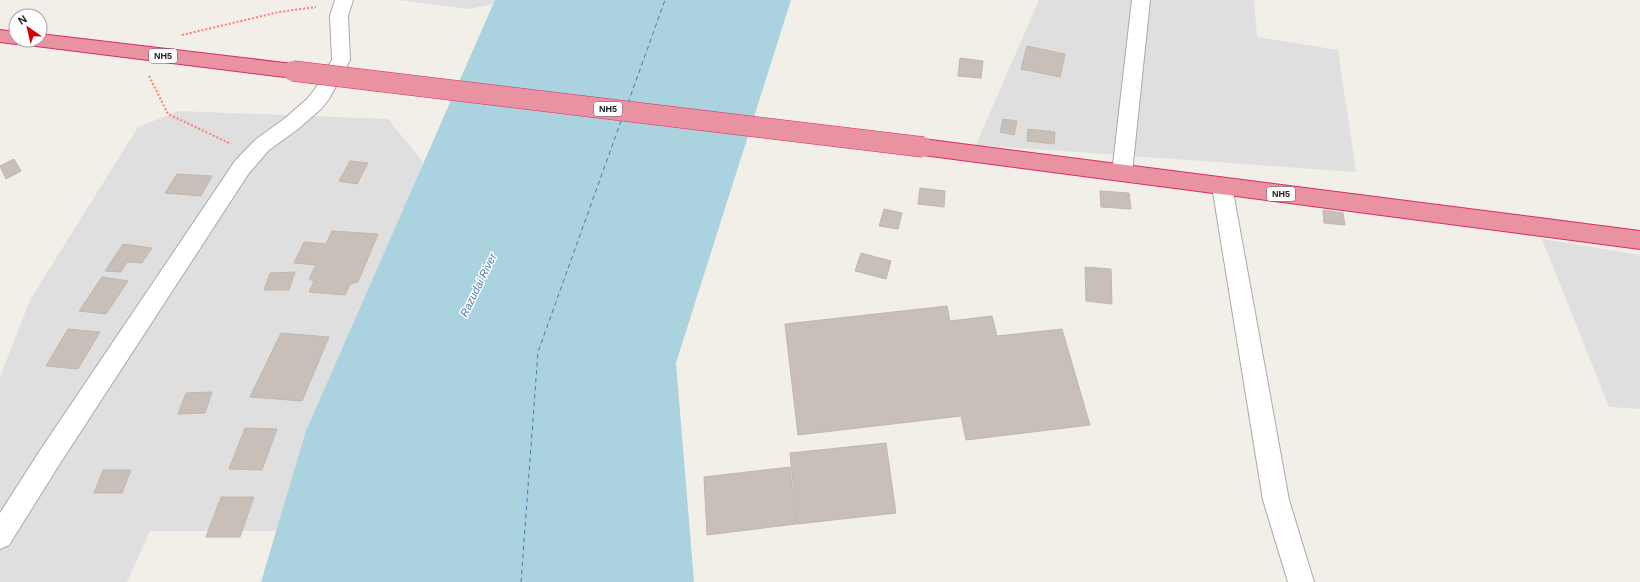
<svg xmlns="http://www.w3.org/2000/svg" width="1640" height="582" viewBox="0 0 1640 582" font-family="Arial,sans-serif">
<rect width="100%" height="100%" fill="#f2efe9"/>
<path fill="#e0dfdf" d="M398,0h107l-1,2 -36,7z
M1039,0h215l3,37 81,13 18,122 -380,-27z
M179,111l209,8 35,43 -127,369h-146l-23,51h-127v-205l30,-77 108,-173z
M1542,239l98,16v154l-31,-2z"/>
<path fill="#aad3df" d="M495,0h296l-115,363 18,219h-433l45,-151z"/>
<g fill="none" stroke-linecap="round" stroke-linejoin="round">
<path stroke="#4a7aab" stroke-width="1" stroke-dasharray="4.5 3.5" stroke-linecap="butt" d="M628,103l37,-103
M521,582l17,-230 83,-231"/>
</g>
<path fill="#c7bfb8" stroke="#c4b6ab" d="M1027,46l38,8 -5,23 -39,-8z
M960,58l23,3 -2,17 -23,-2z
M1003,119l14,2 -3,14 -14,-3z
M1028,129l27,3 -1,12 -27,-3z
M14,159l7,12 -15,8 -6,-13z
M350,161l18,2 -11,21 -18,-3z
M177,174l35,2 -11,20 -36,-3z
M920,188l25,3 -1,16 -26,-3z
M1100,191l29,2 2,16 -30,-2z
M884,209l18,4 -4,16 -19,-3z
M1323,210l20,3 2,12 -21,-2z
M332,231l46,3 -20,48 -8,2 -5,11 -36,-3 5,-11 -5,-2 7,-14 -22,-2 10,-21 22,2z
M123,244l29,4 -10,15 -15,-1 -6,10 -16,-1z
M861,253l30,8 -5,18 -31,-8z
M1085,267l26,2 1,35 -26,-3z
M295,272l-6,18h-25l6,-17z
M102,277l26,4 -22,33 -27,-3z
M947,306l3,15 42,-5 5,20 65,-7 28,96 -124,15 -5,-24 -163,19 -13,-111z
M68,329l32,3 -22,37 -32,-3z
M281,333l48,4 -27,64 -52,-4z
M212,392l-7,21 -27,1 8,-21z
M245,428l32,1 -15,41 -33,-1z
M886,443l10,70 -99,11 -7,-71z
M790,467l6,57 -89,11 -3,-58z
M103,470h28l-9,23h-28z
M221,497h33l-14,40h-34z"/>
<g fill="none" stroke-linecap="round" stroke-linejoin="round">
<g stroke="#a9a9a9" stroke-width="2">
<path id="minor" d="M335,0h18l-5,16 2,44 -21,39 -8,10 -23,20 -29,21 -20,23 -190,292 -50,80 -9,4v-36l41,-64 194,-288 20,-21 29,-21 23,-20 8,-10 17,-29 -2,-44z
M1132,0h18l-18,173 -3,6 -7,2 -7,-2 -3,-6z
M1222,178l7,2 3,6 57,314 25,82h-26l-25,-82 -51,-314 3,-6z"/>
</g>
<g stroke="#dc2a67" stroke-width="2">
<path id="highway" d="M0,30l16,2v8h8l-2,3 -6,1 -16,-2z
M40,34l253,30 7,2 2,5 -2,5 -7,2 -265,-33 -3,-5h15z
M923,139l717,92v18l-717,-94 -7,-3 -3,-5 3,-5z"/>
</g>
<path stroke="#fa8072" stroke-width="2" stroke-dasharray="2 2" stroke-linecap="butt" d="M182,35l97,-23 37,-5
M149,76l19,38 63,30"/>
<use href="#minor" fill="#fff" fill-rule="evenodd"/>
<use href="#highway" fill="#e892a2" fill-rule="evenodd"/>
<g stroke="#dc2a67" stroke-width="21" stroke-linecap="butt">
<path id="highway-bridge" d="M293,71l630,76"/>
</g>
<use href="#highway-bridge" stroke="#e892a2" stroke-width="20"/>
</g>
<g text-anchor="middle" dominant-baseline="central" stroke-width="3" stroke-linejoin="round" paint-order="stroke">
<g fill="#fff" stroke="#646464" stroke-width="1">
<rect x="149" y="49" width="28" height="14" rx="3"/>
<rect x="594" y="102" width="28" height="14" rx="3"/>
<rect x="1267" y="187" width="28" height="14" rx="3"/>
</g>
<g font-size="9" font-weight="bold" fill="#222">
<text x="163" y="56">NH5</text>
<text x="608" y="109">NH5</text>
<text x="1281" y="194">NH5</text>
</g>
<g font-size="11" font-style="italic" fill="#4a7aab" stroke="#fff">
<text transform="translate(478 285) rotate(-64)">Razudai River</text>
</g>
</g>
<g transform="translate(28 28) rotate(326)"><circle r="19" fill="#ffffff" stroke="#a7a7a7"/>
<path d="M0-3L7 15L0 10L-7 15Z" fill="#d40000"/>
<text y="-6" font-size="11" font-weight="bold" text-anchor="middle" fill="#222222">N</text>
</g>
</svg>
